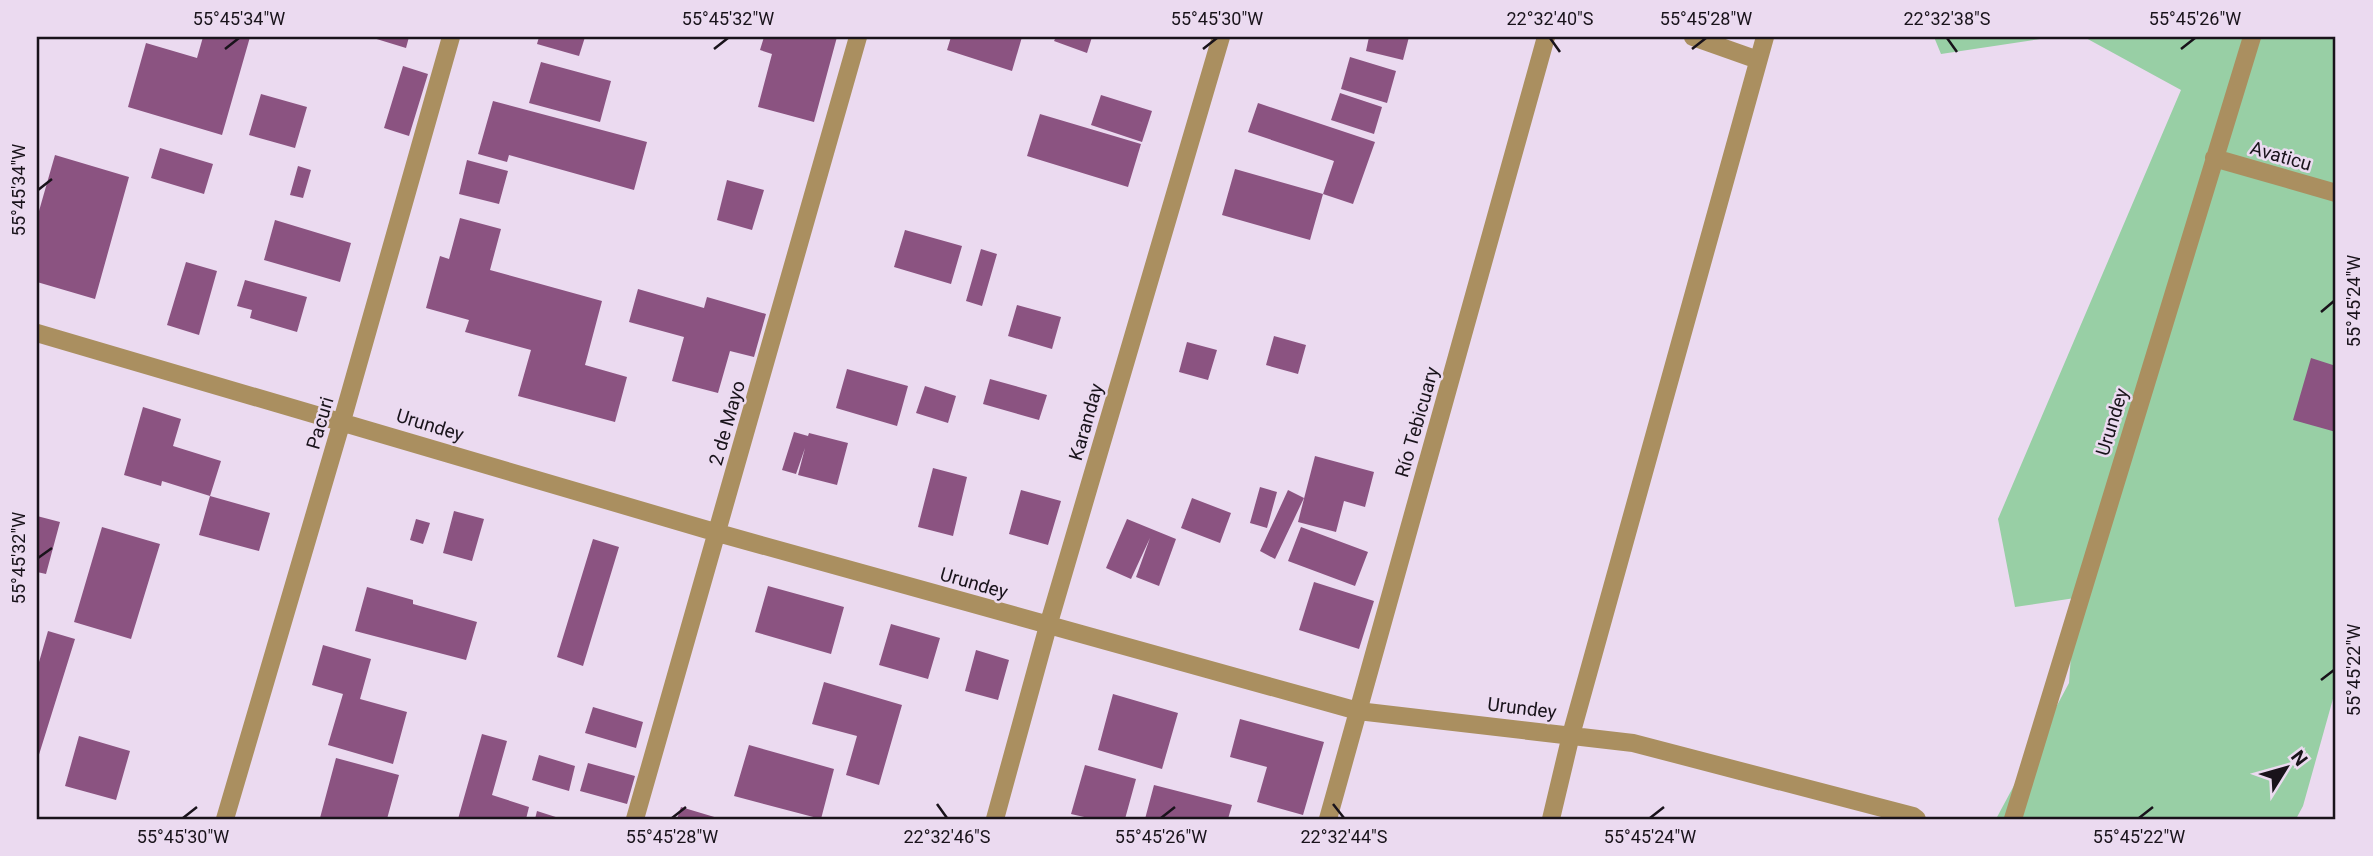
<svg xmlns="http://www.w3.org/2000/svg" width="2373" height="856" viewBox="0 0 2373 856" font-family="Roboto,sans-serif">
<rect width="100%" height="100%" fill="#ebdaf0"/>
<path fill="#98cfa5" d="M1934,37h119l-112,17z
M2084,37h252v651l-33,118 -7,13h-300l73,-136 6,-85 -60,9 -17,-88 183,-429z"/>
<path fill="#8b5381" d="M203,37h47l-28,98 -94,-28 18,-64 51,15z
M370,37h39l-3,11z
M539,37h46l-6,19 -42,-12z
M764,37h73l-23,85 -56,-15 14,-53 -12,-4z
M951,37h71l-10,34 -65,-21z
M1056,37h36l-5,16 -33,-12z
M1369,37h40l-6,23 -37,-9z
M1350,57l46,14 -9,32 -46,-14z
M541,62l70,19 -11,41 -71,-19z
M403,66l25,8 -19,62 -25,-8z
M1340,93l42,14 -8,27 -43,-14z
M261,94l46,13 -12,41 -46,-13z
M1101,95l51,16 -10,31 -51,-17z
M493,101l154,41 -13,48 -125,-35 -2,7 -29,-8z
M1258,103l117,39 -22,62 -30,-10 11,-33 -86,-29z
M1040,114l101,30 -13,43 -101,-31z
M160,148l53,16 -9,30 -53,-16z
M55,155l74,22 -34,122 -58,-17v-64z
M467,160l41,11 -9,33 -40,-10z
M298,166l13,4 -8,28 -13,-3z
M1235,169l88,25 -13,46 -88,-25z
M727,180l37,10 -12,40 -35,-10z
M460,218l41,11 -11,41 112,31 -17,64 42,12 -12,45 -97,-26 13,-46 -66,-18 4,-12 -43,-12 14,-52 9,3z
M275,220l76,23 -11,39 -76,-22z
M905,230l57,16 -11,38 -57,-17z
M981,249l16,5 -15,52 -16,-5z
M186,262l31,9 -18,64 -32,-10z
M245,280l62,17 -10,35 -47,-14 2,-8 -15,-4z
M638,289l66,19 3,-11 59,17 -12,43 -24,-6 -12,42 -46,-12 12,-44 -55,-15z
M1017,305l44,12 -9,32 -44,-13z
M1274,336l32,9 -8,29 -32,-9z
M1187,342l30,8 -9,30 -29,-8z
M2311,358l25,8v66l-43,-12z
M847,369l61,17 -11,40 -61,-18z
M990,379l57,16 -8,25 -56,-16z
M925,386l31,10 -8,27 -32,-10z
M143,407l38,12 -8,27 48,15 -11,35 60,17 -11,38 -60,-16 11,-39 -48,-15 -1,5 -37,-11z
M794,432l14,4 1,-3 39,10 -11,42 -39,-10 7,-27 -9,26 -14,-4z
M1315,456l59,16 -9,35 -21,-6 -8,31 -38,-10z
M933,468l34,9 -14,59 -35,-9z
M1260,487l17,5 -10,36 -17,-5z
M1021,490l40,11 -13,44 -39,-11z
M1288,490l16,8 -29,61 -15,-8z
M1192,498l39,15 -11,30 -39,-15z
M454,511l30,8 -12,42 -29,-8z
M37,516l23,6 -14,52 -9,-2z
M416,519l14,4 -7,21 -13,-4z
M1127,519l49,20 -17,47 -23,-9 14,-39 -19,41 -25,-11z
M102,527l58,17 -29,95 -57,-17z
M1301,527l67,25 -13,34 -67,-25z
M593,539l26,8 -36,119 -26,-9z
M1314,582l60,19 -15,48 -60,-19z
M768,586l76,21 -13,47 -76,-22z
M367,587l46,13v4l64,18 -11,38 -111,-29z
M891,624l49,14 -12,41 -49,-14z
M48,631l27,8 -38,122v-92z
M323,645l48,14 -11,40 47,13 -14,52 -65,-19 15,-51 -31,-9z
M976,650l33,10 -11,40 -33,-9z
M824,682l78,23 -23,80 -33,-10 11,-39 -45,-12z
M1113,694l65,19 -16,56 -64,-19z
M593,707l50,15 -7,26 -51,-15z
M1240,719l84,23 -21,73 -46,-13 10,-35 -37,-10z
M482,734l25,7 -15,54 37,12 -3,12h-68z
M79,736l51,15 -14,49 -51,-14z
M749,745l85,24 -13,50 -87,-23z
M539,755l36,11 -6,25 -37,-11z
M336,758l63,17 -12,44 -67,-1z
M588,763l47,13 -8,28 -47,-13z
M1085,765l51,14 -11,40h-32l-22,-5z
M1154,785l78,20 -4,14h-83z
M681,807l40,12h-44z
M537,811l25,8h-27z"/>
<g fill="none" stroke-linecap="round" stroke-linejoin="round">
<path stroke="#aa8f60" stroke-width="18" d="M1693,37l65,23
M2214,158l122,35
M37,333l681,200 640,178 275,32 280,73 4,3
M225,819l117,-398 109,-384
M635,819l223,-782
M995,819l53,-193 173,-589
M1328,819l218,-782
M1551,819l20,-84 194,-698
M2013,819l239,-782"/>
</g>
<path fill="none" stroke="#19131b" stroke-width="2.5" d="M1550,38l10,14M1947,38l10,14M225,49l14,-11M714,49l14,-11M1203,49l14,-11M1692,49l14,-11M2181,49l14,-11M38,190l14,-11M2321,312l13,-11M38,558l14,-10M2321,680l13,-10M937,804l10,14M1333,804l11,14M183,818l14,-11M672,818l14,-11M1161,818l14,-11M1650,818l14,-11M2139,818l14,-11"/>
<g text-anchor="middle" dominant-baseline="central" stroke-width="5" stroke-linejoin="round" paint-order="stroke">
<g font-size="19" fill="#19131b" stroke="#ebdaf0">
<text transform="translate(2281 156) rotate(16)">Avaticu</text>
<text transform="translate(1086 422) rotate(-74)">Karanday</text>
<text transform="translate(1417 422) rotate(-74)">Río Tebicuary</text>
<text transform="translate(2112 422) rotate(-73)">Urundey</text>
<text transform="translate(320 423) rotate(-74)">Pacuri</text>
<text transform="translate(727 423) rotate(-74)">2 de Mayo</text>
<text transform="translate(430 425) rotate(17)">Urundey</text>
<text transform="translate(974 583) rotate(16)">Urundey</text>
<text transform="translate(1522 708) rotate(7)">Urundey</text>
</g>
</g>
<rect width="2373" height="856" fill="none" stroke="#ebdaf0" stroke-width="77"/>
<g transform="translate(2286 768) rotate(53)" stroke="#ebdaf0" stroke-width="5" paint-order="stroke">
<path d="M0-5L12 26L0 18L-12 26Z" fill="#19131b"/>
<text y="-10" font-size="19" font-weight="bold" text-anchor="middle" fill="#19131b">N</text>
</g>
<rect x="38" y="38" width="2296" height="780" fill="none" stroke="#19131b" stroke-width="2.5"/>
<g font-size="18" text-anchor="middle" fill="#19131b">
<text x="239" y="25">55°45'34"W</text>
<text x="728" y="25">55°45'32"W</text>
<text x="1217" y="25">55°45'30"W</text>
<text x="1550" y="25">22°32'40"S</text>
<text x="1706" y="25">55°45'28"W</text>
<text x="1947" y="25">22°32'38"S</text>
<text x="2195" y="25">55°45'26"W</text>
<text transform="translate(19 190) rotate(-90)" y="6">55°45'34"W</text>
<text transform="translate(2354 301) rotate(-90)" y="6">55°45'24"W</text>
<text transform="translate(19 558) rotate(-90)" y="6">55°45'32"W</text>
<text transform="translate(2354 670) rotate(-90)" y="6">55°45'22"W</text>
<text x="183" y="843">55°45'30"W</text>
<text x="672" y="843">55°45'28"W</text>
<text x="947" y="843">22°32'46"S</text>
<text x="1161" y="843">55°45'26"W</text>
<text x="1344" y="843">22°32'44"S</text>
<text x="1650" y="843">55°45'24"W</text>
<text x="2139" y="843">55°45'22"W</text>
</g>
</svg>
